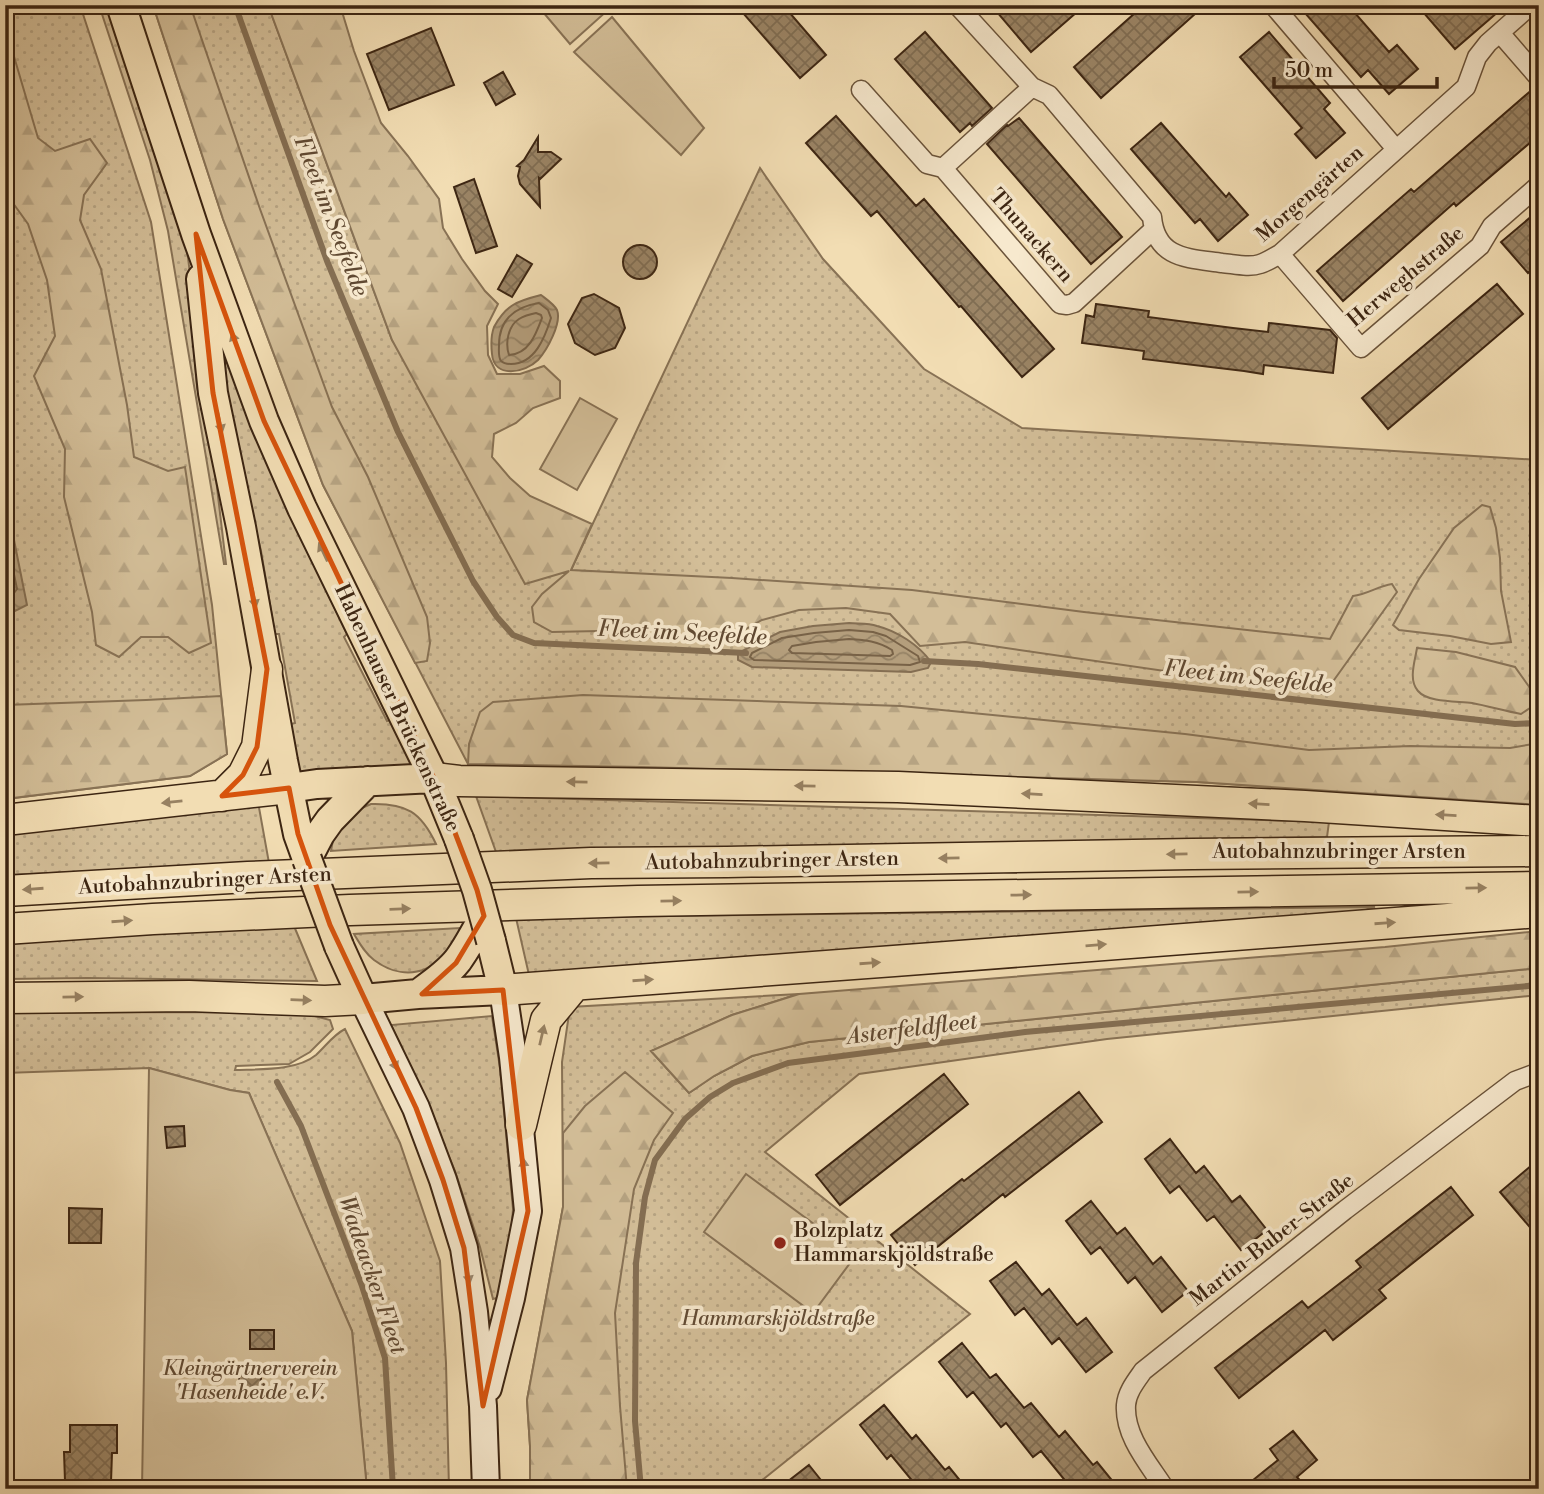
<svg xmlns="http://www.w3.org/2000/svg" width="1544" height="1494" viewBox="0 0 1544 1494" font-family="'Libre Bodoni',serif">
<defs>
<pattern id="grass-dots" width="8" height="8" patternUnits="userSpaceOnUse" patternTransform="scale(1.75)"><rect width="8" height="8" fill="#d3be98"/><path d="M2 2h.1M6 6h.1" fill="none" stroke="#b6a382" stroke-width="1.8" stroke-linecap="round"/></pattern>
<pattern id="forest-firs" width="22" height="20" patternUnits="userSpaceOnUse" patternTransform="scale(1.75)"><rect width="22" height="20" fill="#d3be98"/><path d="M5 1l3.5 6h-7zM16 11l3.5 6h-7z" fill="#b6a382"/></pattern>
<pattern id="water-waves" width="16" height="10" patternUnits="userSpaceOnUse" patternTransform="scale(1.75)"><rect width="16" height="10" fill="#b49e7c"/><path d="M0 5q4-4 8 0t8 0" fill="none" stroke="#948164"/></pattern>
<pattern id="building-cross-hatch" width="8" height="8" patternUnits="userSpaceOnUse" patternTransform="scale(1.75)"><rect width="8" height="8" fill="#9b8566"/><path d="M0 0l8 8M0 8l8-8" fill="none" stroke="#806d53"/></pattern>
</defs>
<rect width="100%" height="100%" fill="#f2ddb3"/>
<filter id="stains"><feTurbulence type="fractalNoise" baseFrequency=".00286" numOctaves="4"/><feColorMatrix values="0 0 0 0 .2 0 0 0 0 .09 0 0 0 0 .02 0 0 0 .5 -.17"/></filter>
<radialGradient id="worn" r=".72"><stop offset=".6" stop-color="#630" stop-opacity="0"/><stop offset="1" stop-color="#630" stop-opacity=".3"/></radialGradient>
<path fill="url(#grass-dots)" stroke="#887255" stroke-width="2" d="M5,5h75l71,217 61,383 15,149 -37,22 -185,23z
M99,5h10l77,236 8,66v43l3,37 12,48 7,44 10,85h-2l-56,-333 -18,-71z
M153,5h115l124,335 179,230 189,-402 63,91 101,110 98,59 517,32v345l-342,-23 -556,-15 -173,-3 -145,-279 -100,-266z
M223,348l2,2 17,52 54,125 51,107 -3,3 43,84 3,-1 26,49 -116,9 -9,-54 4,-1 -16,-89h-4l-14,-83 -31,-130 -10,-70z
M476,796l853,26 -2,15 -831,15z
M258,802l11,61 -264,12v-45z
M371,804c35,-1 50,8 65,40l-105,7 3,-17 21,-23z
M1375,907l-31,10 -815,58 -13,-57z
M294,926l23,55 -229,-3 -83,1v-37z
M460,928c-12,39 -50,59 -86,32 -9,-7 -14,-16 -20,-26z
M1539,968v27l-432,44 -248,35 -94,78 205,162 -219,175h-221v-43l-3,-46 36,-193 -1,-145 8,-55 229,-13 -67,21 -81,36 38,42 25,-17 38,-20 57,-14z
M187,1012l116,1 27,7 3,9 -23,23 -21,12 -53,2 -1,4c24,-1 62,1 81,-15 10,-9 17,-20 29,-26l55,114 40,118 6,102 3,126h-82l-15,-158 -103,-238 -19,-3 -81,-22 -144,5v-60z
M492,1016l8,52 13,141 -3,41 -13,48 -4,1 -13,-52 -25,-76 -31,-74 -33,-72z"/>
<path fill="url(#forest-firs)" stroke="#887255" stroke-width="2" d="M153,5h37l70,204 72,198 36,70 59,140 3,26 -3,18 -12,2 -92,-178 -100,-266z
M268,5h72l14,46 27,72 27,33 31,43 4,29 19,31 23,32 13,13 -11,22 1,29 9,19h23l24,-8 16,15v17l-27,10 -17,15 -22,11 -2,23 18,21 20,18 62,28 -21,46 161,8 180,12 172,22 246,27 23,-43c15,-2 25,-10 39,-12l5,8 -73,102 -359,-52 -45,4 -30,-32 -44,-6 -47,2 -37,10 -32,18h-76l-55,-7 -47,1 -18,-10 -2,-15 10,-13 27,-23 -44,13 -133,-244z
M5,26l33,112 17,13 35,-12 17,24 -23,32 -4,25 21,49 26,136 7,52 34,14 17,-4 26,176 -22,10 -21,-16h-27l-22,20 -23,-12 -4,-33 -28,-115 1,-48 -31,-73 21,-40 -8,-56 -19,-56 -23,-32z
M1482,505l8,2 6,21 4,30 1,33 10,51 -20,2 -41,-8 -51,-6 -6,-5 26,-46 35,-51z
M1417,648l39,4 59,15 20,28 -2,11 -12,8c-16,-3 -33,-8 -49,-11 -14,-2 -44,0 -54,-12 -10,-11 -3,-30 -1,-43z
M583,695l318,11 284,28 124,16 101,-4 100,2 29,-5v62l-342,-23 -556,-15 -173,-3 1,-20 11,-32 13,-10z
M221,696l6,58 -37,22 -185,23v-94l141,-5z
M1539,931v37l-730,74 -57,14 -38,20 -25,17 -38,-42 81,-36 67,-21 586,-47z
M625,1072l48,41 -19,27 -20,49 -19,124 5,93 7,83h-97v-43l-3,-46 36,-193v-74l22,-27z"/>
<path fill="#d3be98" stroke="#887255" stroke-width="2" d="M537,5h67l4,5 -38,34z
M612,17l92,111 -23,27 -107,-103z
M580,398l37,21 -40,71 -37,-21z
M149,1068l81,22 19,3 103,238 15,158h-225z
M746,1174l110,81 -43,58 -109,-81z"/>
<path fill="url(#water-waves)" stroke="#846e52" stroke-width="2" d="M541,295c5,4 13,9 16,15 5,13 -10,40 -19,50 -13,13 -44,19 -46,-6 -1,-9 -1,-19 2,-27 12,-22 23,-26 47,-32z
M5,495l22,110 -12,6 -10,-18z
M849,623c9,1 19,0 28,3 20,5 42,19 54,36l-3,6 -17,4 -159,-5 -14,-7v-7l42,-21 33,-6z"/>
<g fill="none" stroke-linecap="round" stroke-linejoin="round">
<path stroke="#786247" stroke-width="2" d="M539,303l9,7 3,8c-6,19 -16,46 -40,46 -3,0 -7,0 -10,-3 -3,-4 -2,-11 -2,-16 0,-26 16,-38 40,-42z
M536,313l5,2 1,3c-6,16 -13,36 -33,37 -4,-12 -1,-29 10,-36 5,-3 12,-5 17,-6z
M5,531l12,58 -3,4 -9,-2
M849,630l24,2 13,4 32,20 2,6 -10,3 -156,-5 -4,-3 2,-4 30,-15 32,-5z
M849,639c16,1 29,2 43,11l1,4 -3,2 -98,-3 -3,-3 3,-4 24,-4z"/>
<path stroke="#846e52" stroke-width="6" d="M235,5l92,256 71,171 75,149 24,36 16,18 21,8 212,10
M924,661l54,3 537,60 24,-1
M277,1082l24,44 61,160 23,72 8,131
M641,1489l-6,-68 1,-158 9,-66 10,-37 30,-41 25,-22 23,-14 55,-20 237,-31 514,-47"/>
</g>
<path fill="url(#building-cross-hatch)" stroke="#3c2512" stroke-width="2" d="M736,5h47l43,50 -26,23z
M991,5h94l-54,47z
M1144,5h61l-104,93 -27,-31z
M1298,5h50l41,47 8,-7 21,24 -29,25 -21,-24 -7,7z
M1417,5h89l-51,44z
M431,28l23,57 -65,25 -22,-56z
M925,32l67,76 -20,18 -2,-3 -10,9 -65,-73z
M1269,32l61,71 -6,6 21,24 -29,25 -21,-24 7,-6 -62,-71z
M503,72l12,22 -19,11 -12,-22z
M1534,88l5,1v46l-83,71 -2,-3 -111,98 -26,-30 94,-82 3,3z
M836,116l80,90 8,-7 130,150 -32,28 -61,-71 -2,1 -82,-96 -6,5 -65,-73z
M1019,118l103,119 -31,27 -104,-120 20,-19 1,1z
M1161,123l65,74 3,-4 19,22 -30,26 -18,-22 -5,4 -64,-74z
M538,137v15h13l10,7 -21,20 -1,-1 1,29 -20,-23 -2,-8 2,-9 -3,-1 7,-6z
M474,179l23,67 -21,7 -22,-66z
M1539,210v53l-11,10 -27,-31z
M623 262a17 17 0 1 1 34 0a17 17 0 1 1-34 0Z
M517,255l15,9 -20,33 -14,-8z
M1497,284l26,30 -135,115 -26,-31z
M594,294l25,14 6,20 -10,20 -20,7 -20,-12 -7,-19 14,-26z
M1096,304l53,7 -1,6 85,11 35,4 1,-9 61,7 7,8 -4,35 -69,-8 -1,9 -19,-3 -101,-12 1,-8 -62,-8 4,-28 8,2z
M944,1074l24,30 -128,101 -24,-30z
M1079,1092l23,30 -97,75 -2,-3 -88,71 -24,-30 71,-56 2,2z
M184,1126l1,20 -18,2 -2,-21z
M1170,1139l26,34 8,-7 28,36 8,-6 27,34 -26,20 -27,-34 -7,5 -28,-35 -9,7 -25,-34z
M1539,1159v79l-39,-46z
M1451,1187l22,28 -94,75 7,8 -53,42 -8,-10 -86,68 -24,-30 87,-67 6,7 53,-41 -5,-6z
M1091,1201l26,33 8,-6 28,36 8,-7 27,34 -26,21 -27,-35 -7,6 -28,-36 -9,7 -25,-33z
M69,1208l33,1 -1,34h-32z
M1016,1262l26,33 7,-6 28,36 9,-7 26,34 -26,20 -27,-34 -7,6 -28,-36 -9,7 -25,-34z
M250,1330h24v19h-24z
M962,1343l28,35 6,-4 28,34 7,-5 28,34 6,-6 28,34 4,-3 22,27h-47l-31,-38 -8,6 -27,-34 -5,4 -28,-35 -6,5 -28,-35z
M239,1375h22v24h-22z
M884,1405l28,34 4,-4 29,35 4,-3 18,22h-48l-28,-34 -4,4 -27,-34z
M70,1425h47v28h-5l-1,29 -46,-1 -1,-29h6z
M1293,1431l24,29 -20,17 10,12h-65l36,-29 -8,-11z
M809,1465l19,24h-50z"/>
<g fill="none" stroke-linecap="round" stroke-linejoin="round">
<g stroke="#6a533a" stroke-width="21">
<path id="minor" d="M957,5l75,82 17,8 103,122c4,42 36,41 70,46 12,1 27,5 38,1 7,-2 14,-7 20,-10l186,-167 11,-30 11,-14 43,-38
M1273,5l123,144
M1500,33l39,45
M1032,87l-89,81 117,136 7,1 7,-2 79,-73
M861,90l66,74 16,4
M1280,254l81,94 119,-102 12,-20 47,-41
M1165,1489c-16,-25 -41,-53 -39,-84 1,-13 10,-24 17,-34l202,-161 170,-129 24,-9"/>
</g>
<g stroke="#3c2512" stroke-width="30">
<path id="secondary" d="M363,999l53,109 27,72 21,68 10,64 9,94 3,83
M488,1388l23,-90 17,-87 -15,-154 -10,-67"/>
</g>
<g stroke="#3c2512" stroke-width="32">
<path id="primary" d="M121,5l75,229 68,187 38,87 132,270 25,61
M201,279l12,114 28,134 42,234 15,73 9,25
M289,788l28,-4 117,-6
M307,859l13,-25 10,-14 38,-39
M339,946l24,53 55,-5 85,-4 -12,-49
M418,994c14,-10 29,-20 40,-34 10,-14 18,-29 26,-44"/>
</g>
<g stroke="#3c2512" stroke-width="33">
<path id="trunk" d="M434,778l25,3 439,6 407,19 234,15
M222,796l21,-21 14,-28 10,-78
M5,820l284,-32
M5,891l243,-14 343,-14 136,-1 465,-8 347,-3
M5,929l148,-10 197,-9 288,-9 901,-14
M503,990l391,-29 645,-49
M5,998l184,-2 136,5 38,-2
M521,1125l25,-105 29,-35"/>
</g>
<use href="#minor" stroke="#f7e9ce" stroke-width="18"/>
<use href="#secondary" stroke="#f7e9ce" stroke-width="26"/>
<use href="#primary" stroke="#f2ddb3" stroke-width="28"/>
<use href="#trunk" stroke="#f2ddb3" stroke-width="30"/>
<g stroke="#3c2512" stroke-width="32" stroke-linecap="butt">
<path id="primary-bridge" d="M459,839l18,51 14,51
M307,859l32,87"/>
</g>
<use href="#primary-bridge" stroke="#f2ddb3" stroke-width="28"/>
</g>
<defs><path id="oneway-solid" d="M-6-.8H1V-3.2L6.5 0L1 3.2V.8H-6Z" transform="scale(1.75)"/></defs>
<g fill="#978162">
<use href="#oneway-solid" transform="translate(235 342) rotate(-110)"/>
<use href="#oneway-solid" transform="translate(220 423) rotate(78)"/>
<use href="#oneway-solid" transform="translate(323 552) rotate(-115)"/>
<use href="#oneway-solid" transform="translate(254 598) rotate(80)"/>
<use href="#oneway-solid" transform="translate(577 782) rotate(-179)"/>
<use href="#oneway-solid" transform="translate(805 786) rotate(-179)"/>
<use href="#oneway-solid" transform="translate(1032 794) rotate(-177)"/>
<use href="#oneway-solid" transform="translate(172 802) rotate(174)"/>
<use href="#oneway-solid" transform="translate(1259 804) rotate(-177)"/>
<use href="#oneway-solid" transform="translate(1446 815) rotate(-177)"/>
<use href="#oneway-solid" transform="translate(1177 854) rotate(179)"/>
<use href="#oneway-solid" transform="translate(949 858) rotate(179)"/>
<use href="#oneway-solid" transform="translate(599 863) rotate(179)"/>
<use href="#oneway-solid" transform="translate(1476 888) rotate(-1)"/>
<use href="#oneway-solid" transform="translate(33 889) rotate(176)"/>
<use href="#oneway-solid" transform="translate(1248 892) rotate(-1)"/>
<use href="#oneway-solid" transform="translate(1021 895) rotate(-1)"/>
<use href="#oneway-solid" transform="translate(671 901) rotate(-1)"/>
<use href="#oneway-solid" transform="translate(400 909) rotate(-2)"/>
<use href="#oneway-solid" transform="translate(122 921) rotate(-4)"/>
<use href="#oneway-solid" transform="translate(1385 923) rotate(-4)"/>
<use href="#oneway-solid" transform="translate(1096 945) rotate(-5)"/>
<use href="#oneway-solid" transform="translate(870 963) rotate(-4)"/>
<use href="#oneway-solid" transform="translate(643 980) rotate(-4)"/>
<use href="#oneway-solid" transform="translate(73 997) rotate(-1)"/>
<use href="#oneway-solid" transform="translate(301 1000) rotate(2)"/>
<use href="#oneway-solid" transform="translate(542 1035) rotate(-77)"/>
</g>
<g fill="#9a8770">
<use href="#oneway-solid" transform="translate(393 1061) rotate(64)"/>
<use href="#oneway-solid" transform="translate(524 1168) rotate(-95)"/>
<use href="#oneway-solid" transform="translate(468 1274) rotate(81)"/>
</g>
<path fill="none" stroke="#d7540d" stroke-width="5" stroke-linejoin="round" d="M196,234l68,187 170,357 43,112 7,26 -28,47 -34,31 81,-4 25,221 -45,195 -19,-158 -21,-68 -27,-72 -86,-183 -32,-91 -9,-46 -67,8 21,-21 14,-28 10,-78 -54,-276z"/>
<circle fill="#8f2418" stroke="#f7e9ce" stroke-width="2.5" cx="780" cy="1243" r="7"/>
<g text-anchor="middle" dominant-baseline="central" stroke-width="7" stroke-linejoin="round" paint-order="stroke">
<g font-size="21" fill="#3c2512" stroke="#f7e9ce">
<text transform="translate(1310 194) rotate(-41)">Morgengärten</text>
<text transform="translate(1031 236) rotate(49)">Thunackern</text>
<text transform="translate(1406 277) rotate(-40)">Herweghstraße</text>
<text transform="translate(397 708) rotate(65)">Habenhauser Brückenstraße</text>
<text x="1339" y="852">Autobahnzubringer Arsten</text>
<text transform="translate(772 861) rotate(-1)">Autobahnzubringer Arsten</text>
<text transform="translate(205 881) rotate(-3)">Autobahnzubringer Arsten</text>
<text transform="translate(1272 1240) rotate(-38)">Martin-Buber-Straße</text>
</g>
<g font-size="21" fill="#3c2512" stroke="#f7e9ce" text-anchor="start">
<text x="794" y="1231">Bolzplatz<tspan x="794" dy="24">Hammarskjöldstraße</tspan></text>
</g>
<g font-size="21" font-style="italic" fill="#624b34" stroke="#f7e9ce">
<text x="778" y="1319">Hammarskjöldstraße</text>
<text x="250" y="1369">Kleingärtnerverein<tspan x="250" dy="24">'Hasenheide' e.V.</tspan></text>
</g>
<g font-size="23" font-style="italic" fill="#604932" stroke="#f7e9ce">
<text transform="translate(331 216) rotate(69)">Fleet im Seefelde</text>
<text transform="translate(682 633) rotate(3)">Fleet im Seefelde</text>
<text transform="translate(1248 677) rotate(6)">Fleet im Seefelde</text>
<text transform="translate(912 1029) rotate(-7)">Asterfeldfleet</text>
<text transform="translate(372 1275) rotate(71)">Wadeacker Fleet</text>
</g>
</g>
<rect width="1544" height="1494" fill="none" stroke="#f2ddb3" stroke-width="28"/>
<rect x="7" y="7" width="1530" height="1480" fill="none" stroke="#3c2512" stroke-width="3.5"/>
<rect x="14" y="14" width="1516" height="1466" fill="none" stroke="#3c2512" stroke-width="2"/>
<path d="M1274 77v10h163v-10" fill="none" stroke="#3c2512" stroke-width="3.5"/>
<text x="1285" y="77" font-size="21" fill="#3c2512" stroke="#f7e9ce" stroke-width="5" paint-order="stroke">50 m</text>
<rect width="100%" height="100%" filter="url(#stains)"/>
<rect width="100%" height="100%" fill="url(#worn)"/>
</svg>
